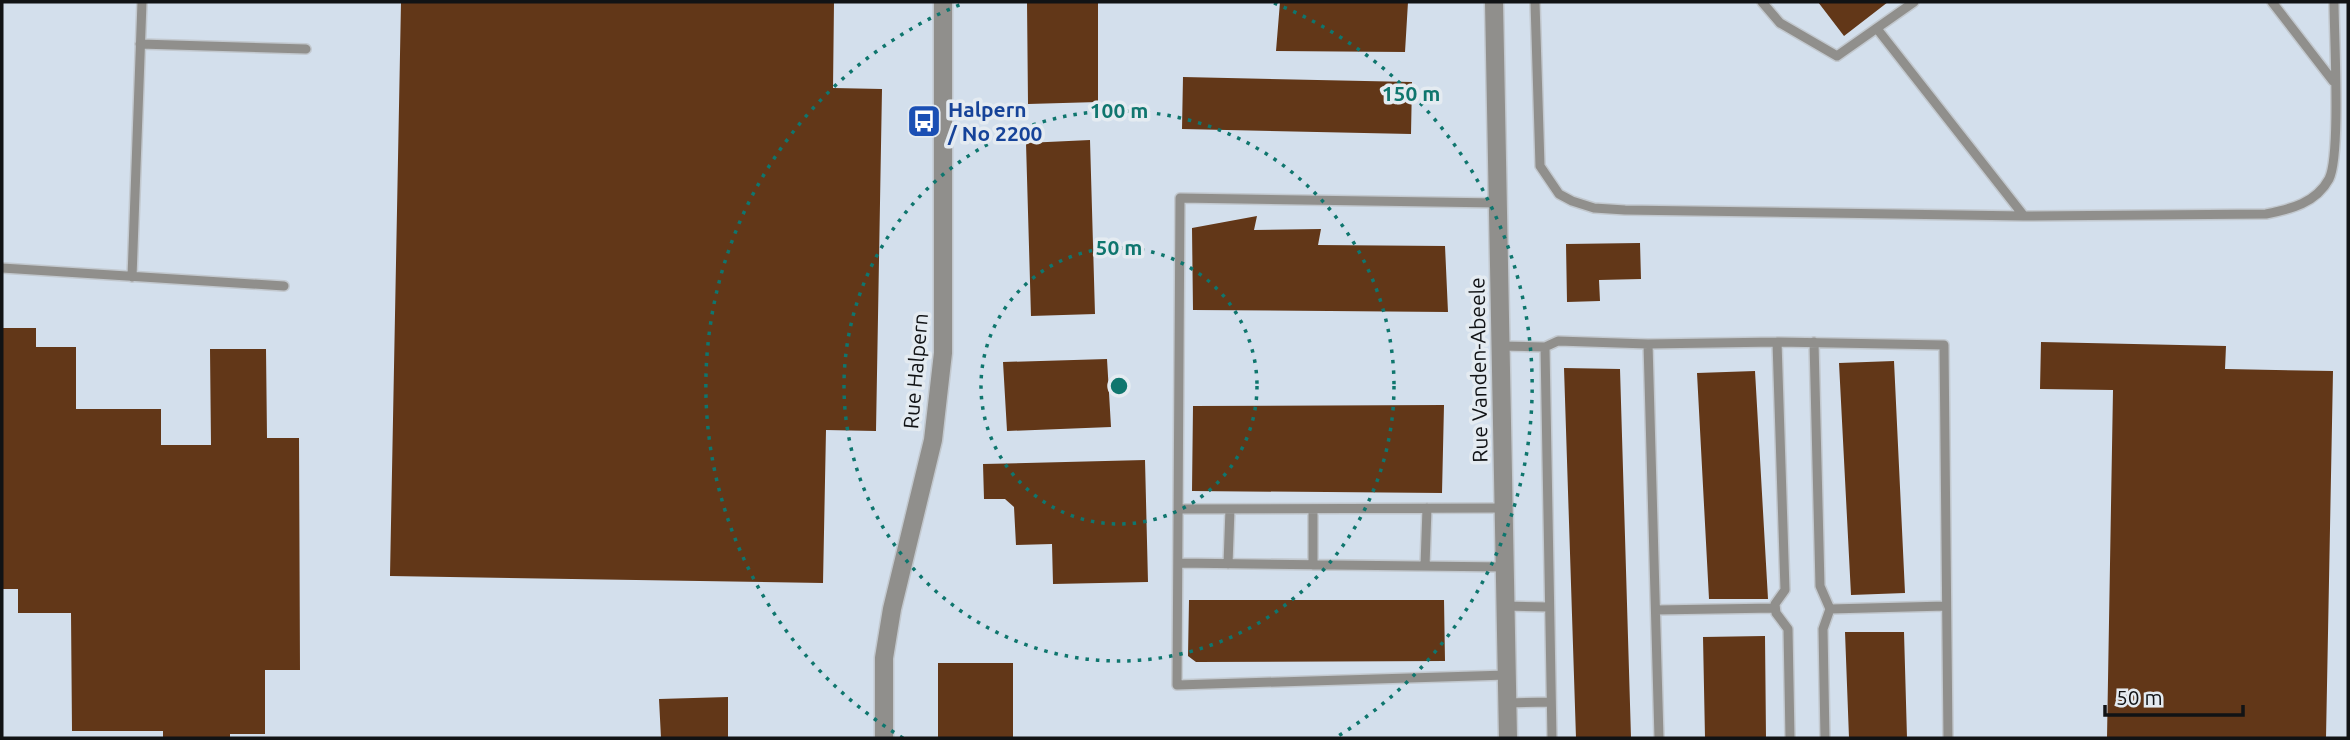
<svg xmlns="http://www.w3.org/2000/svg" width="2350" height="740" viewBox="0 0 2350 740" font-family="Ubuntu,sans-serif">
<rect width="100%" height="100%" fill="#e4ebf1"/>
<path fill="#d3dfec" d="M2,2h2346v736h-2346z"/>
<path fill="#623718" d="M401,2h433l-1,86 49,1 -6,342 -50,-1 -3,153 -433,-7z
M1027,2h71v100l-70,2z
M1280,2h128l-3,50 -129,-1z
M1818,2h70l-44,34z
M1183,77l229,5 -1,52 -229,-5z
M1090,140l5,174 -64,2 -5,-173z
M1257,216l-3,14 67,-1 -3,16 127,1 3,66 -255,-2 -1,-82z
M1640,243l1,36 -42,1 1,21 -33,1 -1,-58z
M2,328h34v19h40v62h85v36h50l-1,-96h56l1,89h32l1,232h-35v64h-35v4h-67v-7h-91l-1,-118h-53v-24h-16z
M2041,342l185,4 -1,23 108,2 -7,367h-219l6,-348 -73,-1z
M1107,359l4,68 -104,4 -4,-69z
M1894,361l11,232 -54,2 -12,-232z
M1564,368l56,1 11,369h-55z
M1755,371l13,228h-59l-12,-226z
M1444,405l-2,88 -250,-2 1,-85z
M1145,460l3,122 -95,2 -1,-40 -36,1 -2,-38 -9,-8h-21l-1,-35z
M1189,600h255l1,61 -249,1 -8,-6z
M1845,632h59l3,106h-58z
M1765,636l1,102h-61l-2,-101z
M938,663h75v74l-75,1z
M728,697v41h-67l-2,-39z"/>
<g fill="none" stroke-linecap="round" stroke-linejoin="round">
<g stroke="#c2c8ce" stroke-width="12">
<path id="service" d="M1535,2l5,164 19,28 13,7 22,7 31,2 399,6 242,-2c25,-5 50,-11 63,-35 12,-23 5,-145 5,-177
M1762,2l18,21 57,33 77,-54
M2272,2l61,79
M1878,30l146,186
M140,44l166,5
M1498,203l-318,-5 -3,487 330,-10
M2,268l282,18
M132,277l10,-275
M1814,342l6,244 10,23 -7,20 2,109
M1648,344l11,394
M1501,346l44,1 7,391
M1545,347l13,-6 90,3 129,-2
M1178,509l325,-1
M1313,509v56
M1178,563l327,4
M1228,564l2,-55
M1425,566l2,-58
M1505,606l44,1
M1830,609l116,-3
M1656,610l119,-2
M1507,703l44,-1
M1790,738l-2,-109 -12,-16 -1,-9 10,-14 -8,-248 167,3 4,393"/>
</g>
<g stroke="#c2c8ce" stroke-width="21">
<path id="minor" d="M1494,2l14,736"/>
</g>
<g stroke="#c2c8ce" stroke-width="21">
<path id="tertiary" d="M884,738v-80l8,-49 41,-169 10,-87v-351"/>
</g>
<use href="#service" stroke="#908f8c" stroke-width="9"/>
<use href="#minor" stroke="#908f8c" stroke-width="18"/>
<use href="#tertiary" stroke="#908f8c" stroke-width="18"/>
</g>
<g fill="none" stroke="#0f766e" stroke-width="3.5" stroke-dasharray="3.5 7">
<circle cx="1119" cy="386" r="138"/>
<circle cx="1119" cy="386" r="275"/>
<path d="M903 738A413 413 0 0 1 964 3M1274 3A413 413 0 0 1 1335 738"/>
</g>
<defs>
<g id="bus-square" transform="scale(1.75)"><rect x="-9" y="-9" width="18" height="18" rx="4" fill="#1a4fb4" stroke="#e4ebf1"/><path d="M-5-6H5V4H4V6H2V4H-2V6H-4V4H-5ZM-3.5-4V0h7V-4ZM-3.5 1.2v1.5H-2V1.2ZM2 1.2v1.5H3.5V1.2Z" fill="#fff"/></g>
</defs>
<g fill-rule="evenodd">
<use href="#bus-square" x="924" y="121"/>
</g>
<g text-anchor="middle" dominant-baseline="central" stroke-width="7" stroke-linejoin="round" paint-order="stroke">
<g font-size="21" font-weight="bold" fill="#164399" stroke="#e4ebf1" text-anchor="start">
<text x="948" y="109">Halpern<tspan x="948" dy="24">/ No 2200</tspan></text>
</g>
<g font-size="21" fill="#111315" stroke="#e4ebf1">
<text transform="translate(1478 370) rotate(-91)">Rue Vanden-Abeele</text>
<text transform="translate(915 371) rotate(-85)">Rue Halpern</text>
</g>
</g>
<circle cx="1119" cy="386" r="10" fill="#0f766e" stroke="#e4ebf1" stroke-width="3.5"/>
<g font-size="21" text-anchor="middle" font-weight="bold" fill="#0f766e" stroke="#e4ebf1" stroke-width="7" stroke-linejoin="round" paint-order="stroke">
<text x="1411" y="101">150 m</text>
<text x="1119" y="118">100 m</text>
<text x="1119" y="255">50 m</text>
</g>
<rect width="2350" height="740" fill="none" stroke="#111315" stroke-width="7"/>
<path d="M2105 705v10h138v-10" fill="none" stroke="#111315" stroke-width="3.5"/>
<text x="2116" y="705" font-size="21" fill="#111315" stroke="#e4ebf1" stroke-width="5" paint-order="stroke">50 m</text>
</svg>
